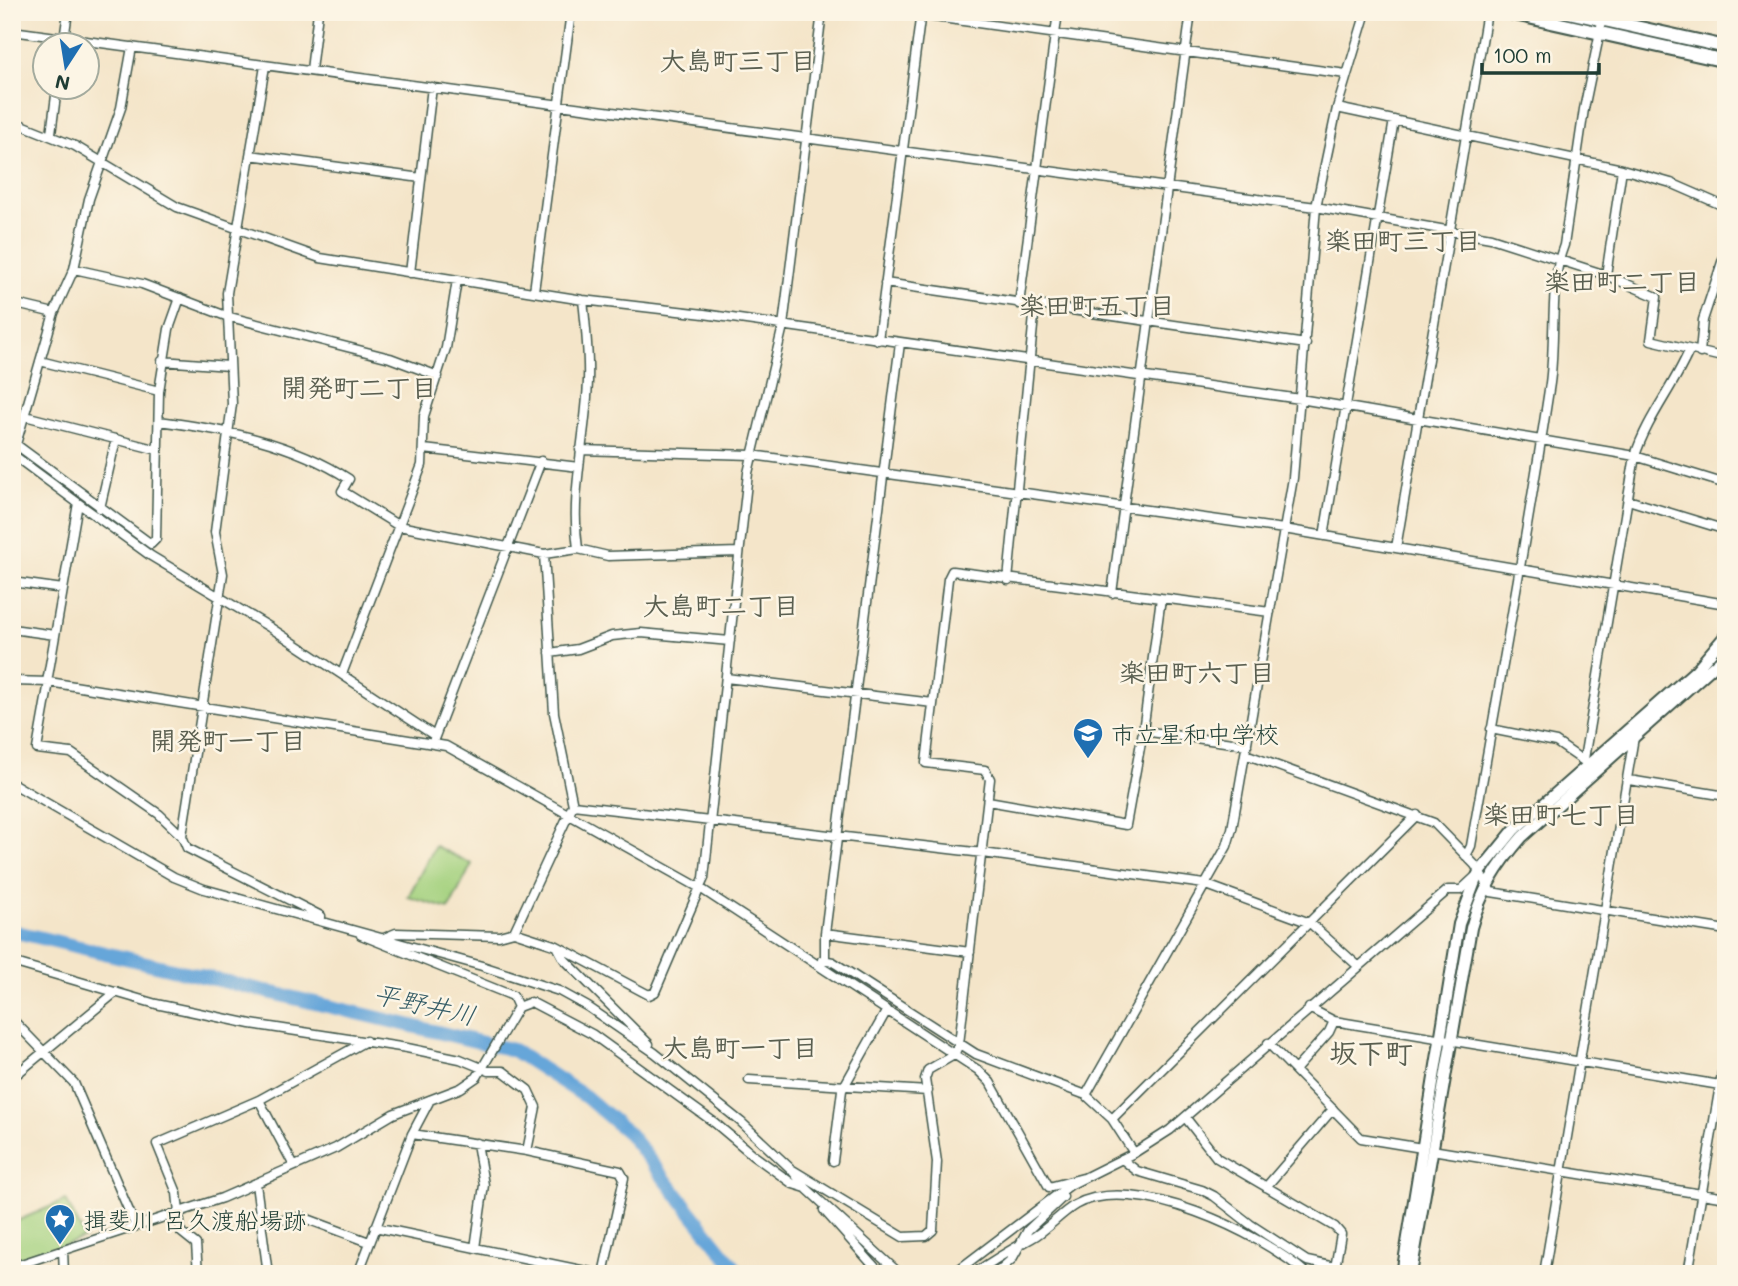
<svg xmlns="http://www.w3.org/2000/svg" width="1738" height="1286" viewBox="0 0 1738 1286" font-family="Mali,'Klee One',sans-serif">
<rect width="100%" height="100%" fill="#fcf5e5"/>
<filter id="ink" filterUnits="userSpaceOnUse"><feTurbulence type="fractalNoise" baseFrequency=".0143" numOctaves="2"/><feDisplacementMap in="SourceGraphic" scale="14" xChannelSelector="R" yChannelSelector="G"/><feConvolveMatrix kernelMatrix="1 2 1 2 8 2 1 2 1" color-interpolation-filters="sRGB"/></filter>
<filter id="wash" filterUnits="userSpaceOnUse"><feTurbulence type="fractalNoise" baseFrequency=".00686" numOctaves="4" result="noise"/><feDisplacementMap in="SourceGraphic" scale="28" xChannelSelector="R" yChannelSelector="G"/><feGaussianBlur stdDeviation="1.57" result="paint"/><feColorMatrix in="noise" values="0 0 0 0 0 0 0 0 0 0 0 0 0 0 0 0 0 1.4 0 .05"/><feComposite in="paint" operator="in"/></filter>
<g filter="url(#wash)">
<rect width="100%" height="100%" fill="#f4e5c9"/>
<path fill="#a4d17f" stroke="#62875a" stroke-width="2" d="M435,846l37,18 -23,45 -41,-12z
M66,1200l19,38 -73,26v-41z"/>
<g fill="none" stroke-linecap="round" stroke-linejoin="round">
<path stroke="#66a6d9" stroke-width="14" d="M12,931l501,119 73,47 43,37 111,140"/>
</g>
</g>
<g filter="url(#ink)">
<g fill="none" stroke-linecap="round" stroke-linejoin="round">
<g stroke="#3f564a" stroke-width="11">
<path id="minor" d="M920,15l426,59
M12,31l1304,176 175,31 115,37
M63,46l5,-34
M311,70l7,-58
M1337,108l285,61 49,14 55,24
M12,121l63,25 102,61 143,51 263,42 121,14 596,85 335,57 91,28
M51,134l6,-46
M250,155l171,23
M1622,169l-16,106 51,22 -6,43 75,18
M74,269l68,15 84,32 164,42 48,18
M410,273l22,-186
M885,283l421,61
M534,291l37,-279
M12,303l42,10
M1019,304l39,-292
M878,340l43,-328
M1700,353l3,-33 23,-70
M40,361l119,30
M162,361l67,5
M25,416l133,34
M159,421c67,9 133,21 190,58l-7,12 57,35 145,28 34,-5 30,7 131,-4
M14,443l137,101 5,-5 3,-148 10,-62 11,-31
M424,449l155,18
M580,450l172,5 532,74 442,75
M12,454l66,49 -31,179
M12,458l42,-145 20,-44 15,-70 32,-91 11,-61
M1628,500l98,30
M78,503l73,53 120,72 164,108
M100,508l16,-69
M1324,536l70,-416
M1396,548l91,-536
M578,549c-8,-56 8,-112 10,-168 1,-27 -2,-54 -5,-81
M1008,580l27,-274
M12,582l51,7
M1112,593l79,-581
M1161,598l109,14
M12,629l43,6
M550,653l28,-4 34,-13 29,-3 89,8
M342,674l80,-209 2,-49 22,-68 11,-68
M726,678l207,25
M12,681l37,1 397,64 254,142 278,182 12,12 59,105 34,-9
M49,682l-12,67 34,4 88,61 23,22 5,12 134,68
M1491,729l65,13 29,20
M1143,731l104,14
M434,739l107,-278
M1245,754l189,69 41,42 16,27 235,38
M1584,759l51,-303c12,-38 38,-68 54,-105
M1629,780l97,16
M12,783l162,94 30,12 278,77 77,25 29,16 67,46 86,69 50,47 15,19 94,86
M573,805l410,48 221,31 106,39 48,43
M182,836l41,-262 -8,-42 17,-128 -5,-111 38,-227
M1466,856l5,-10c27,-155 56,-309 79,-463 6,-42 -1,-101 14,-138l20,-136 20,-97
M514,932l59,-127 -19,-92 -10,-159
M825,933l145,19
M361,935l152,61 5,11
M384,938l12,-5 103,3 15,-4 43,14 7,13 85,85
M557,946l92,49 6,-3 49,-114 44,-405 35,-147 39,-314
M825,959v-26l75,-590
M822,960l11,2 143,92 110,41 26,24 22,34
M12,962l144,42 95,20 156,24 53,11 29,12h14l25,19 8,17 -9,44
M1309,1008l25,13 392,65
M12,1019l62,64 61,142
M1268,1043l93,95 61,10
M1296,1069l33,-37 5,-11
M12,1078l104,-86
M749,1080l179,11
M1086,1095l141,-249 5,-17 61,-351 23,-271 21,-99 29,-96
M259,1100l35,66
M1185,1117l32,41 118,69 6,7 -6,34
M1112,1119l305,-304
M412,1134l115,17 93,20 4,7 -21,96
M1432,1150l294,48
M1122,1159l15,12 65,19 12,6 36,28 57,37 60,13
M833,1161l9,-71 45,-80
M791,1169l112,68 23,-1 7,-6 4,-68 -12,-83 3,-9 26,-15 5,-11 31,-265 -5,-9 -59,-7 22,-184 4,-8 209,27 -18,133 -17,94 -138,-24
M256,1184l12,90
M1266,1187l67,-78
M824,1210l57,64
M262,1222l40,-5 67,25
M375,1227l225,47
M475,1248l9,-63 -7,-42
M63,1250l1,24
M12,1267l210,-69 114,-50 57,-34 68,-26 16,-11 41,-70 13,-5 61,32 123,89 38,32 40,29 13,4
M198,1274l-2,-30 -15,-12 -4,-39 -20,-49 102,-44 107,-59
M358,1274l54,-140 18,-34
M953,1274l117,-89 64,-32 36,-23 278,-240h13l15,-14
M973,1274c19,-13 39,-25 59,-36 16,-9 28,-24 43,-33 59,-33 186,28 232,69
M995,1274l17,-15 16,-29 35,-33
M1544,1274l90,-537
M1688,1274l38,-224"/>
</g>
<g stroke="#3f564a" stroke-width="14">
<path id="major" d="M1402,1274l57,-350 19,-50 36,-44 182,-160 30,-35
M1411,1274l60,-346c10,-37 26,-62 51,-91l204,-182"/>
</g>
<g stroke="#3f564a" stroke-width="16">
<path id="highway" d="M1506,12l220,49
M1568,12l158,35"/>
</g>
<use href="#minor" stroke="#fff" stroke-width="8"/>
<use href="#major" stroke="#fff" stroke-width="10"/>
<use href="#highway" stroke="#fff" stroke-width="12"/>
</g>
</g>
<defs>
<g id="school-pin" transform="scale(1.575)"><path d="M0 17L-7.5 6A9.5 9.5 0 1 1 7.5 6Z" fill="#1f6fb2" stroke="#fcf5e5"/><path d="M0-5L7-2L0 1L-7-2ZM-4 1L0 2.5L4 1V4Q0 6-4 4Z" fill="#fff"/></g>
<g id="sight-pin" transform="scale(1.575)"><path d="M0 17L-7.5 6A9.5 9.5 0 1 1 7.5 6Z" fill="#1f6fb2" stroke="#fcf5e5"/><path d="M0-6L1.8-2.2L6-1.7L2.9 1.2L3.7 5.4L0 3.3L-3.7 5.4L-2.9 1.2L-6-1.7L-1.8-2.2Z" fill="#fff"/></g>
</defs>
<g fill-rule="evenodd">
<use href="#school-pin" x="1088" y="733"/>
<use href="#sight-pin" x="60" y="1219"/>
</g>
<g text-anchor="middle" dominant-baseline="central" stroke-width="5" stroke-linejoin="round" paint-order="stroke">
<g font-size="24" fill="#1f3d34" stroke="#fcf5e5" text-anchor="start">
<text x="1111" y="733">市立星和中学校</text>
<text x="83" y="1219">揖斐川 呂久渡船場跡</text>
</g>
<g font-size="26" font-weight="bold" fill="#5a5f50" stroke="#fcf5e5">
<text x="738" y="60">大島町三丁目</text>
<text x="1403" y="240">楽田町三丁目</text>
<text x="1622" y="281">楽田町二丁目</text>
<text x="1097" y="305">楽田町五丁目</text>
<text x="359" y="387">開発町二丁目</text>
<text x="721" y="605">大島町二丁目</text>
<text x="1197" y="672">楽田町六丁目</text>
<text x="228" y="740">開発町一丁目</text>
<text x="1561" y="814">楽田町七丁目</text>
<text x="740" y="1047">大島町一丁目</text>
</g>
<g font-size="26" font-style="italic" fill="#345c66" stroke="#fcf5e5">
<text transform="translate(425 1004) rotate(13)">平野井川</text>
</g>
<g font-size="28" font-weight="bold" fill="#5a5f50" stroke="#fcf5e5">
<text x="1371" y="1052">坂下町</text>
</g>
</g>
<rect width="1738" height="1286" fill="none" stroke="#fcf5e5" stroke-width="42"/>
<g transform="translate(66 66) rotate(192)"><circle r="33" fill="#fcf5e5" stroke="#a4ab9e" stroke-width="2"/>
<path d="M0-5L12 26L0 18L-12 26Z" fill="#1f6fb2"/>
<text y="-10" font-size="19" font-weight="bold" text-anchor="middle" fill="#1f3d34">N</text>
</g>
<path d="M1482 63v10h117v-10" fill="none" stroke="#1f3d34" stroke-width="3.5"/>
<text x="1493" y="63" font-size="21" fill="#1f3d34" stroke="#fcf5e5" stroke-width="5" paint-order="stroke">100 m</text>
</svg>
